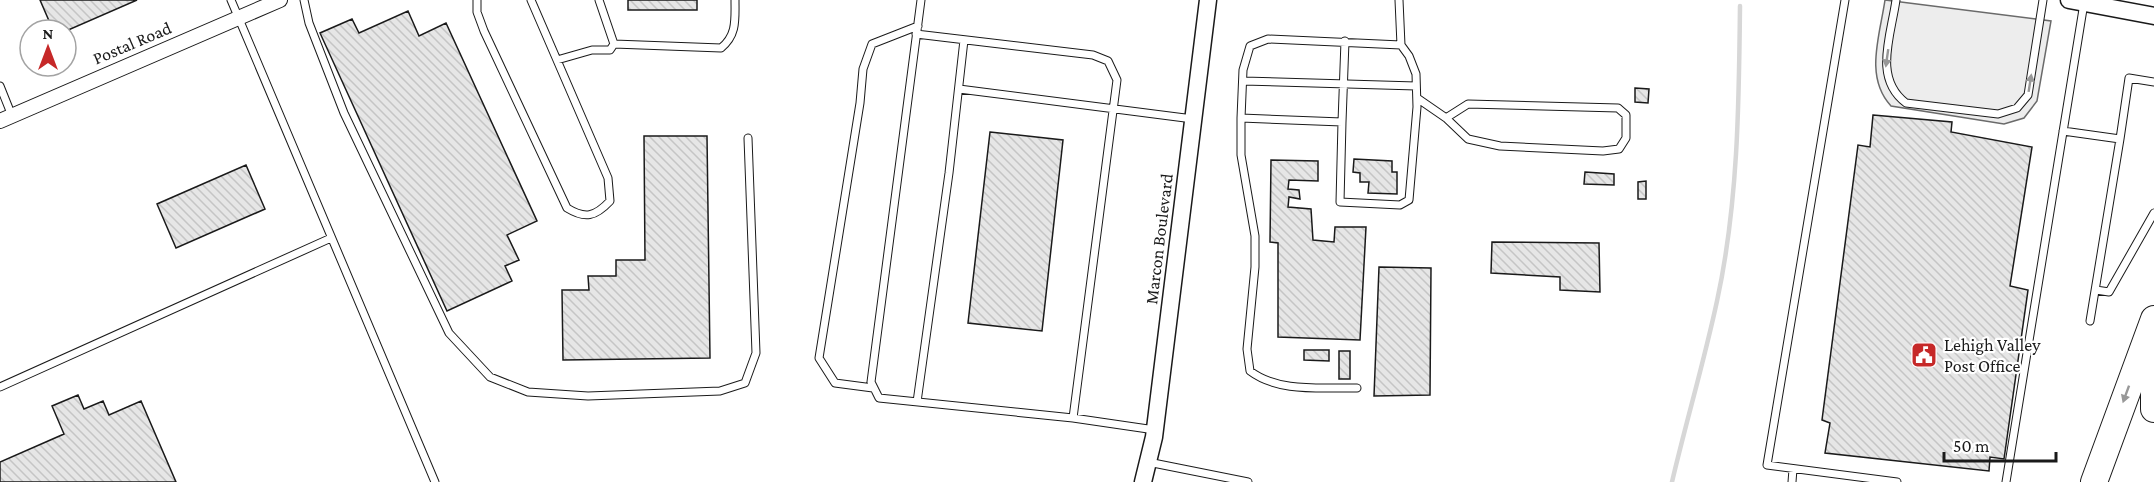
<svg xmlns="http://www.w3.org/2000/svg" width="2154" height="482" viewBox="0 0 2154 482" font-family="'Crimson Pro',serif">
<defs>
<pattern id="building-back-hatch" width="6" height="6" patternUnits="userSpaceOnUse" patternTransform="scale(1.5)"><rect width="6" height="6" fill="#e6e6e6"/><path d="M-1 5l2 2M0 0l6 6M5-1l2 2" fill="none" stroke="#c5c5c5"/></pattern>
</defs>
<rect width="100%" height="100%" fill="#fff"/>
<path fill="#ededed" stroke="#6a6a6a" stroke-width="1.5" d="M1885,0l166,21 -14,80 -13,17 -20,6 -113,-18c-27,-29 -11,-71 -6,-106z"/>
<g fill="none" stroke-linecap="round" stroke-linejoin="round">
<path stroke="#d7d7d7" stroke-width="4.5" d="M1672,482c14,-60 32,-120 45,-181 21,-96 22,-197 23,-295"/>
</g>
<path fill="url(#building-back-hatch)" stroke="#1a1a1a" stroke-width="1.5" d="M40,0h97l-71,31 -13,-1z
M628,0h69v10h-69z
M408,11l11,25 27,-13 91,198 -30,14 12,25 -14,6 7,15 -65,30 -127,-278 32,-14 7,14z
M1635,88l14,1 -1,14 -13,-1z
M1873,115l79,7 -1,10 81,15 -22,139 18,4 -24,169 -14,-2 -1,14 -164,-18 5,-30 -8,-3 36,-275 12,2z
M990,132l73,8 -21,191 -74,-8z
M644,136h63l3,222 -147,2 -1,-70h27l-1,-14h28v-16h29z
M1354,159l38,2v11h5v22l-29,-1 1,-11h-9v-9l-7,-1z
M1271,160l47,1v20l-29,-1 -1,9 11,1 1,9 -11,-2 -1,10 23,2 2,31 21,2 1,-15h31l-6,113 -82,-3v-94l-8,-1z
M246,165l19,44 -89,39 -19,-44z
M1585,172l29,2v11l-30,-1z
M1646,181v18h-8v-17z
M1492,242l107,1 1,49 -40,-2v-13l-69,-4z
M1379,267l52,1 -1,127 -56,1z
M1304,350h25v11l-25,-1z
M1339,351h11v28h-11z
M78,395l6,14 19,-8 6,14 32,-14 35,81h-176v-20l64,-28 -12,-28z"/>
<g fill="none" stroke-linecap="round" stroke-linejoin="round">
<g stroke="#1a1a1a" stroke-width="9">
<path id="service" d="M231,0l204,482
M304,0l5,23 35,90 105,220 41,44 38,15 60,4 132,-5 25,-8 11,-30 -8,-215
M477,0v12l7,19 83,177c18,11 28,9 43,-7l-2,-23 -77,-178
M921,0l-50,382 8,16 194,20 82,12
M1845,0l-78,465 130,17
M1896,0c-5,36 -23,78 10,103l92,11 19,-6 11,-13 15,-95
M916,34l177,21 15,6 9,19 -44,338
M614,44l107,4c16,-13 14,-28 14,-48
M557,60l35,-10h18l4,-6 -15,-44
M1243,81l173,5
M0,86l12,30
M959,89l234,30
M1417,98l29,20 22,21 32,7 103,5 16,-2 7,-11v-23l-8,-7 -150,-4 -22,14
M1241,118l2,-48 7,-24 18,-7 133,6
M1342,122l3,-81
M2063,131l57,8 9,-61 25,4
M2096,290l13,2 45,-79
M2090,321l30,-182
M0,387l331,-149
M873,388l-38,-5 -16,-25 41,-255 3,-34 9,-25 46,-18
M1357,388c-35,-1 -78,5 -107,-17l-3,-22 8,-82v-31l-14,-81v-37l101,4 -2,80 60,3 9,-5 8,-93 -1,-33 -7,-18 -8,-11 -2,-45
M917,402l32,-229 15,-133
M1148,462l100,20
M1792,482l1,-13
M2006,482l78,-479"/>
</g>
<g stroke="#1a1a1a" stroke-width="16">
<path id="minor" d="M0,121l280,-121"/>
</g>
<g stroke="#1a1a1a" stroke-width="19">
<path id="tertiary" d="M2069,0l85,16
M1143,482l11,-45 54,-437"/>
</g>
<g stroke="#1a1a1a" stroke-width="28">
<path id="motorway" d="M2154,366v43
M2094,482l60,-163"/>
</g>
<use href="#service" stroke="#fff" stroke-width="7"/>
<use href="#minor" stroke="#fff" stroke-width="14"/>
<use href="#tertiary" stroke="#fff" stroke-width="16"/>
<use href="#motorway" stroke="#fff" stroke-width="26"/>
</g>
<defs><path id="oneway-solid" d="M-6-.8H1V-3.2L6.5 0L1 3.2V.8H-6Z" transform="scale(1.5)"/></defs>
<g fill="#989898">
<use href="#oneway-solid" transform="translate(1887 58) rotate(98)"/>
<use href="#oneway-solid" transform="translate(2030 83) rotate(-81)"/>
<use href="#oneway-solid" transform="translate(2126 394) rotate(110)"/>
</g>
<defs>
<g id="civic-square" transform="scale(1.35)"><rect x="-9" y="-9" width="18" height="18" rx="4" fill="#c62828" stroke="#fff"/><path d="M-.6-6.5H3V-4.5H.6V-3L4-1V1h2V6H-6V1h2V-1L-.6-3ZM-1.2 2.5V6h2.4V2.5Z" fill="#fff"/></g>
</defs>
<g fill-rule="evenodd">
<use href="#civic-square" x="1924" y="355"/>
</g>
<g text-anchor="middle" dominant-baseline="central" stroke-width="4.5" stroke-linejoin="round" paint-order="stroke">
<g font-size="18" fill="#1a1a1a" stroke="#fff">
<text transform="translate(132 43) rotate(-23)">Postal Road</text>
<text transform="translate(1159 239) rotate(-83)">Marcon Boulevard</text>
</g>
<g font-size="18" fill="#1a1a1a" stroke="#fff" text-anchor="start">
<text x="1944" y="345">Lehigh Valley<tspan x="1944" dy="21">Post Office</tspan></text>
</g>
</g>
<g transform="translate(48 48)"><circle r="28" fill="#ffffff" stroke="#a3a3a3" stroke-width="1.5"/>
<path d="M0-4.5L10 22L0 15L-10 22Z" fill="#c62828"/>
<text y="-9" font-size="16" font-weight="bold" text-anchor="middle" fill="#1a1a1a">N</text>
</g>
<path d="M1944 452v9h112v-9" fill="none" stroke="#1a1a1a" stroke-width="3"/>
<text x="1953" y="452" font-size="18" fill="#1a1a1a" stroke="#ffffff" stroke-width="4.5" paint-order="stroke">50 m</text>
</svg>
